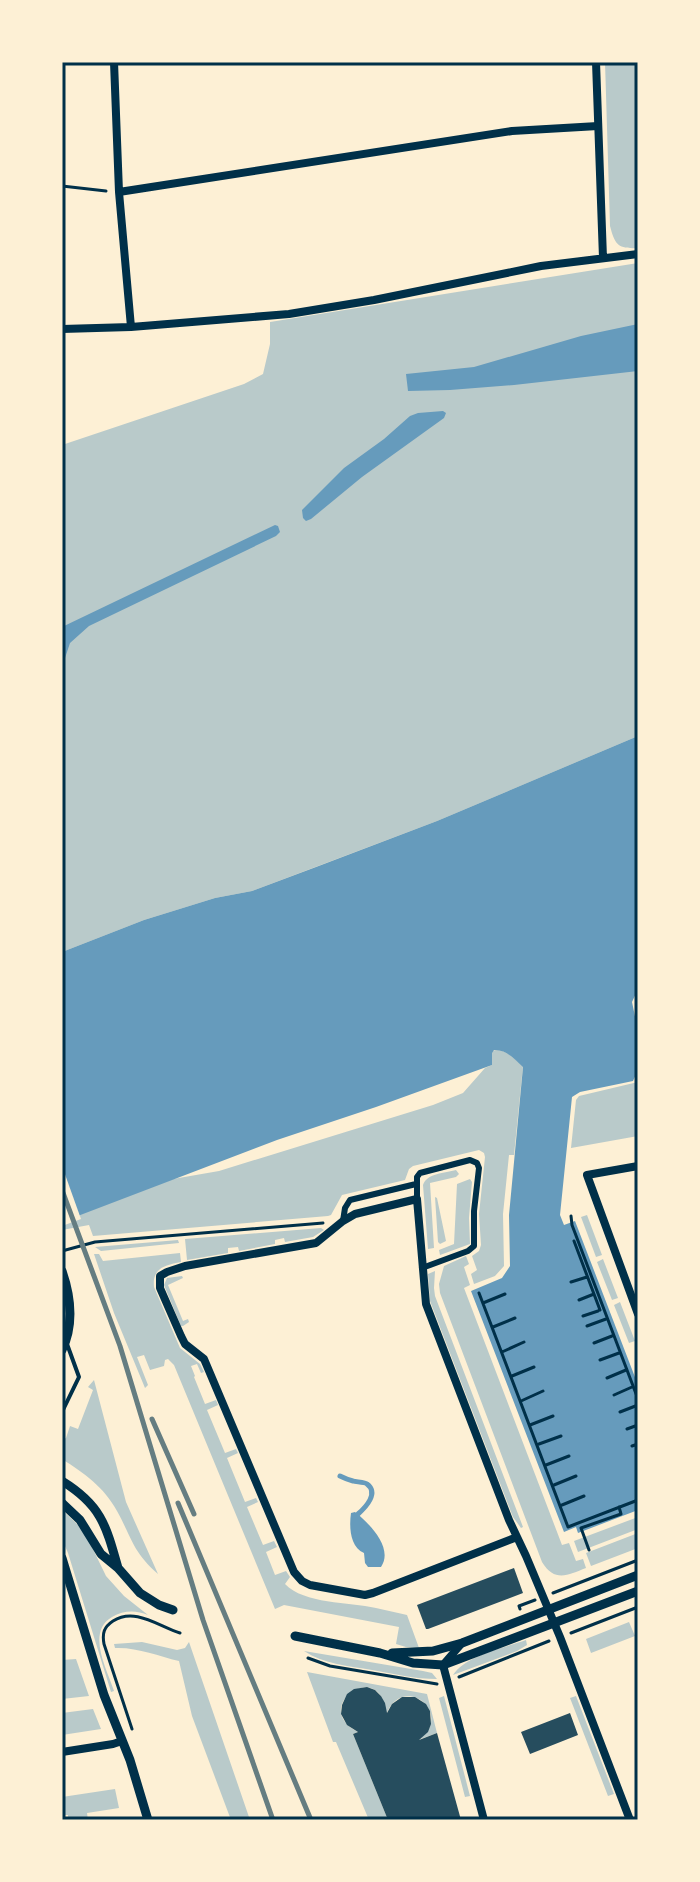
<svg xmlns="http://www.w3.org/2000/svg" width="700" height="1882" viewBox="0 0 700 1882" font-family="Raleway,sans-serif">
<rect width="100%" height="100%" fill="#fdf0d5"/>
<path fill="#b9caca" d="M605,62h33v186c-20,1 -23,-3 -28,-22z
M638,263v473l-201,85 -185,70 -37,7 -71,22 -82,32v-507l182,-61 19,-10 7,-30v-22z
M499,1049l11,6 13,11 -9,89h-5l-6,59 1,52 -9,10 -21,8 -3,-10 6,-4 -5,-14 7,-5 2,-6 -2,-31 6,-57 -1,-4 -5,-3 -66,16 -4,3 -4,11 -63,15 -11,20 -3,1 -235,20 -4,-11 -27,5v-9l111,-42 46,-8 214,-66 30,-12 22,-25 7,-3v-14z
M638,1082v54l-67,12 5,-48 3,-4z
M456,1170l3,4 -3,3 -26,6 4,65 -6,1 -5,-64c4,-12 22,-12 33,-15z
M470,1179l2,3 -3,36 1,26 -30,11 -1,-5 15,-6 3,-60z
M435,1197l2,1 9,43 -6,3 -2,-2z
M587,1215l15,40 -6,2 -15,-40z
M321,1228l3,2 -11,7 -28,5 -1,-4 -9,2v4l-36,7 -1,-4 -10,1v5l-41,7 -2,-21z
M178,1240l1,3 -78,8 -6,-4z
M180,1253l1,9c-16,3 -29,6 -27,25l26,61 20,16 4,8 -3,1 -4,-9 -6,2 4,10 -1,1 11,27 11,-4 2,5 -11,5 18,43 11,-4 2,4 -11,5 18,44 11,-4 2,4 -11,5 16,38 11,-4 3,6 -11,5 9,23 11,-4 4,6 -5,7c19,20 64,18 91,24 10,2 21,5 31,7l12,33 -13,-1 -10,-3 3,-17 -115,-22 -9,4 -101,-244 -6,-6 -3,1 -1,6 -14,4 -6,-15 -7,2 11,28 -3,3 -31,-75 -20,-59h5l4,7z
M466,1256l3,8 -5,3 6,18 -6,3 98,257 7,-2 7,18 7,-2 3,9c-18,7 -31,15 -44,-6l-102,-269 -1,-9 5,-18z
M603,1259l15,39 -6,2 -15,-38z
M435,1271l-1,17 1,8 88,231 -2,1 -8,-11 -83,-216 -2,-27z
M182,1276l1,2 -15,7 15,36 5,-2 1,3 -6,4h-2l-17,-41 3,-7z
M620,1302l15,39 -6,2 -15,-38z
M94,1380l32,122 32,72c-26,-23 -26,-36 -41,-63 -13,-24 -33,-38 -55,-52v-19l4,-2 4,-12 8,3 15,-39 -5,-3z
M62,1510l15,14 11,15 18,37 18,20 24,19c-12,-5 -24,-5 -36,2 -26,15 -5,52 2,74l-3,1 -43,-139 -6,-14z
M638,1517v12l-60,23 -4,-11z
M638,1533v15l-47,18 -5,-13z
M629,1622l6,14 -44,17 -5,-14z
M526,1640l1,5 -10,6 -64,24c13,-20 51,-27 73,-35z
M142,1642l35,8 8,-2 4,-6 61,178h-19l-39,-104 -13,-55c-21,-5 -42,-14 -64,-13l-1,-4z
M304,1651l119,20 9,2 5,6c-22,0 -43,-5 -65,-9 -23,-4 -48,-6 -68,-19z
M76,1659l13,37 -27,3v-39z
M307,1672l120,22 10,39 -19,7c38,-27 -16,-68 -32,-25 -3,-59 -78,-8 -28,17l-5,2 35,86h-19l-33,-78h-3z
M444,1696l26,100 -5,1 -26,-99z
M576,1696l38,98 -6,2 -38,-98z
M93,1709l8,20 -39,6v-22z
M115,1789l4,19 -32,5 1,7h-20v-5h-6v-18z"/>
<path fill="#669bbc" d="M638,324v47l-124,14 -64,5 -42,1 -2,-17 68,-7 107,-31z
M443,411l3,2 -2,5 -82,59 -51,42 -5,2 -3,-3 -1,-8 42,-42 40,-29 26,-23 8,-3z
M275,525l3,1 2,6 -4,4 -187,90 -19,17 -8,24v-40z
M638,736v253l-6,13 6,29v39l-5,11 -53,11 -8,5 -12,118 4,10 11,-4 63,164v125l-60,23 -2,-6 -12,5 -93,-241 31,-13 8,-12 -1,-51 14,-148c-9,-8 -17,-18 -29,-17l-2,3v12l-116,42 -99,33 -215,82v-270l82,-32 71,-22 37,-7 64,-24 121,-46z
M355,1512c14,11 39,36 26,55h-13l-3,-4 -1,-10c-14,-6 -15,-26 -13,-40z"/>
<path fill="#fdf0d5" d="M62,1166l19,53 -19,7z"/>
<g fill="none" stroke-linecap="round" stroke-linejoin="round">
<path stroke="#669bbc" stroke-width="5" d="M340,1476c4,2 9,4 13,5 3,1 12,1 14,3 12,9 -1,23 -9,30"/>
</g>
<path fill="#264d5e" d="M514,1568l9,25 -95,36h-2l-9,-24z
M367,1687l8,3 6,6 4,7 2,10 5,-9 10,-7h13l11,7 4,7 1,13 -3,8 -9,8 18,-7 24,87h-73l-35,-86 5,-2 -11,-7 -6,-11 1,-9 5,-11 7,-5z
M570,1713l8,22 -48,19 -9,-22z"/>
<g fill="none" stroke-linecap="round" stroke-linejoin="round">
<path stroke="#003049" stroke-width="3" d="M62,186l44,5
M571,1216l1,9 66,174
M574,1241l26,69
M62,1251l33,-9 228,-19
M571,1282l16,-5
M479,1293l89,234 70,-27
M579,1300l15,-6
M483,1303l22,-9
M583,1316l15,-5
M587,1326l19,-7
M493,1327l22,-9
M594,1343l18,-7
M502,1352l22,-10
M600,1360l19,-7
M512,1376l22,-9
M607,1378l19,-8
M614,1395l18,-8
M521,1401l22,-10
M620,1412l18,-7
M530,1425l23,-9
M627,1429l11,-4
M539,1444l22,-8
M632,1446l6,-2
M546,1465l23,-9
M554,1485l22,-9
M562,1505l22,-9
M589,1550l-8,-22 40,-14 -2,-7
M553,1593l85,-33
M520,1609l-1,-3 16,-6
M571,1633l67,-26
M308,1658l22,8 107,18
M459,1677l90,-36
M132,1729l-28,-85c-2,-11 0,-17 9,-23 22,-14 45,5 67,12"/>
<path stroke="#003049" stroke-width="4" d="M62,1412l17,-35 -12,-33"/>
<path stroke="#003049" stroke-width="6" d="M417,1199v-22l3,-4 50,-13 7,3 2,5 -5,43v35l-6,5 -46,17
M343,1221l2,-13 5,-8 66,-16"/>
<path stroke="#003049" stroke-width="8" d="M114,62l5,130 12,135
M596,62l7,196
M119,192l393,-61 86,-5
M62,329l69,-2 158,-13 85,-14 167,-34 97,-12
M638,1166l-51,9 51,139
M517,1537l-144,56 -8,2 -55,-10 -8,-4 -8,-9 -90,-213 -19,-15 -4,-8 -21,-48v-12l7,-4 18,-6 131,-23 27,-22 12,-7 62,-15 9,105 83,216 17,36 34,81 70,183
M462,1643l-19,22 41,155
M62,1752l51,-8 9,-3"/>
<path stroke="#003049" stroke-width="9" d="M62,1271c9,26 12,54 0,79
M62,1481c39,24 44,44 56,87
M62,1503l18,17 21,34 17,14 22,25 19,12 14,5
M62,1558l42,137 26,65 18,60
M295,1636l85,17 33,10 30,2 195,-74
M392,1653l41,-2 29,-8 176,-68"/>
<path stroke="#657d81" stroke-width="5" d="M62,1190l58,156 83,274 70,200
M152,1419l42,95
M178,1503l133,317"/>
</g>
<rect width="700" height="1882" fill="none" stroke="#fdf0d5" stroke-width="128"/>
<rect x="64" y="64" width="572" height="1754" fill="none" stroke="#003049" stroke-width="3"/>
</svg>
